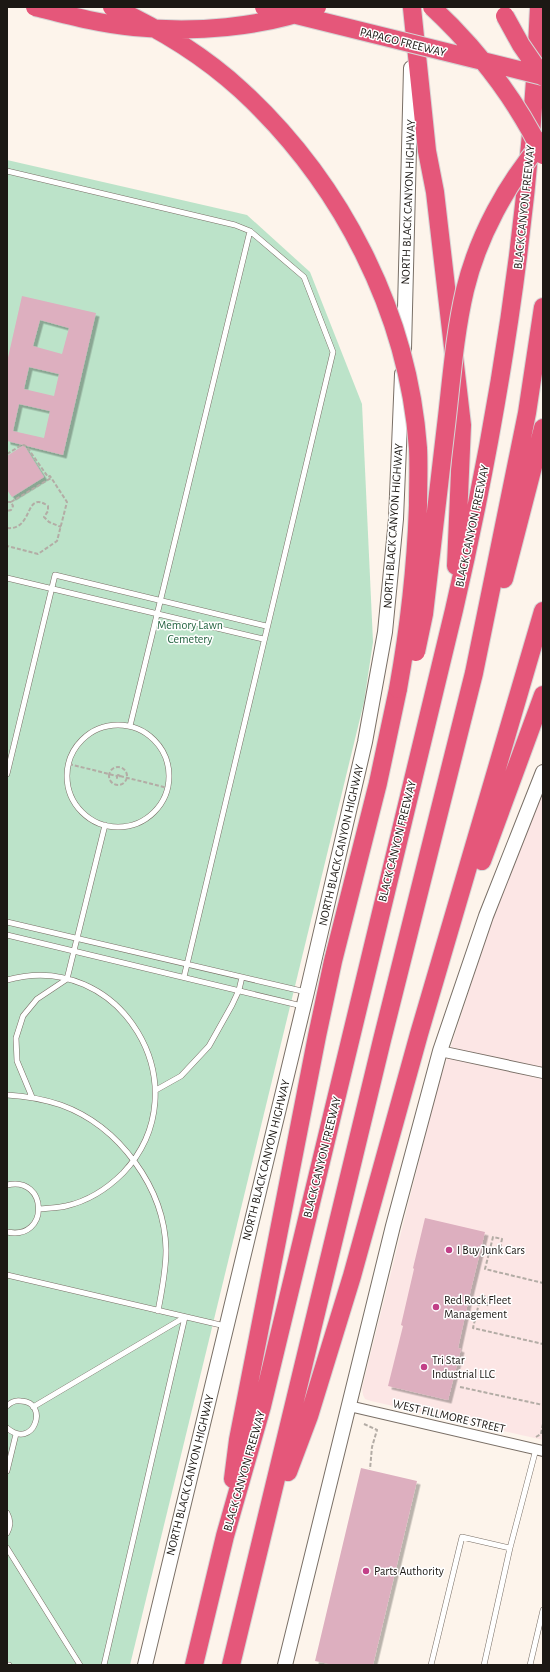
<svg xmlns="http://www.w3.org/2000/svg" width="550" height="1672" viewBox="0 0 550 1672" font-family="'Alegreya Sans',sans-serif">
<defs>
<filter id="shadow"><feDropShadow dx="3.5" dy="3.5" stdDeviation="0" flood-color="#0004"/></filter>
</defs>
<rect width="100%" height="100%" fill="#fdf4eb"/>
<path fill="#fce6e5" d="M543,791v649l-172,-39 -6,-2 -2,-4 -1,-7 75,-299 53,-163z"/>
<path fill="#bce3c9" d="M7,160l240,55 63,57 52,132 11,238 -9,60 -234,963h-123z"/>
<path fill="#ddafbf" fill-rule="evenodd" filter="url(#shadow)" d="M22,296l74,17 -33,142 -56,-14v-79zM40,320l29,8 -7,26 -29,-8zM29,367l30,7 -5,22 -30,-7zM19,404l31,7 -6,27 -31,-7z
M24,445l20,32 -32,20 -5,-7v-34z
M425,1218l60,14 -14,57 -13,59 3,1 -13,51 -60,-14 15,-60 -2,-1 13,-56 -1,-1z
M361,1468l56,13 -44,184h-39l-19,-4z"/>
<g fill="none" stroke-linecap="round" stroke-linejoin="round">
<g stroke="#796f66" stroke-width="6">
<path id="lane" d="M7,171l228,54 15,6 54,46 29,75 -149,625
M7,578l256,61
M67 776a51 51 0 1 1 102 0a51 51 0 1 1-102 0Z
M130,726l120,-495
M7,774l48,-199 211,51
M7,922l299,70
M7,935l295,71
M7,980c113,-32 197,107 116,193 -15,15 -35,28 -57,33 -8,2 -18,2 -27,3
M156,1090l25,-14 28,-30 23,-41 7,-15 3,-13
M7,1095c19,1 36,4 54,10 58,21 104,83 105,145 0,21 -4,40 -8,61
M32,1097l-15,-36 -1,-23 7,-22 14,-17 30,-20 38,-154
M7,1185c41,-10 43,56 0,47
M7,1275l218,51
M7,1406c4,-4 9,-6 14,-5 29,1 13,50 -14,27
M33,1407l152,-90 -81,348
M7,1471l9,-37
M7,1513c4,7 4,13 0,20
M7,1548l73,117
M7,1665h2
M431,1665l31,-128 48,11 26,-99
M484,1665l26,-117
M530,1665l13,-55"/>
</g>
<g stroke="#796f66" stroke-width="12">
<path id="street" d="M440,1051l103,22
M349,1406l194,45"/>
</g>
<g stroke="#796f66" stroke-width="16">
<path id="secondary" d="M404,349l7,-281
M145,1665l162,-673 58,-250 20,-110 11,-113 6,-145
M285,1665l108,-439 47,-175 46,-135 57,-144"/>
</g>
<g stroke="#d6d5d5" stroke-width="20">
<path id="highway" d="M412,8l15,143 8,41 27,233 -6,141
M504,579l39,-151
M482,861l61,-166
M288,1472l21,-56 43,-140 67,-242 124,-423
M233,1479l5,-39 79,-404 16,-75 45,-178 20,-94
M194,1665l31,-129 37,-130 192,-796c46,-199 77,-399 85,-603
M231,1665l151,-625 92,-367 53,-260 16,-106"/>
</g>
<path stroke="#b3aca5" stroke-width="2" stroke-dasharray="4 2" stroke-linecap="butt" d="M7,454l13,-8 4,-1 3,2 21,30 2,-1 17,26 -10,39 -19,13 -31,-8
M7,502h4l2,4 -2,4 -4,1
M11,502l40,-24
M7,528c27,3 17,-39 41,-22v5l-4,6 5,5 12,5
M69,764l48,12v2l3,-2 -2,-1 -1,1
M109 776a9 9 0 1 1 18 0a9 9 0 1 1-18 0Z
M120,776l48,12
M500,1248l2,-9 -9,-2 -8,32 58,14
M487,1306l2,-8 -8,-3 -8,33 70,16
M460,1387l83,18
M364,1424l13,6 -5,17 -2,22
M536,1437l5,-3 2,-10"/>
<use href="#lane" stroke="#fff" stroke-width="5"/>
<use href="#street" stroke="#fff" stroke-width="10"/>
<use href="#secondary" stroke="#fff" stroke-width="14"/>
<use href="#highway" stroke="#e5577a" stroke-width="18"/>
<g stroke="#d6d5d5" stroke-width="20" stroke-linecap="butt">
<path id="highway-bridge" d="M35,7c32,8 65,17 99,20 60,6 126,1 183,-20
M112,7c46,21 91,48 129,83 100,92 167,222 177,358 1,19 0,38 0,57 -2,62 -9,123 -20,184
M264,7l279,69
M432,7c45,42 84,92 111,148
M505,16l16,29 22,32
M416,652l8,-38c7,-60 14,-120 21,-180 6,-48 9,-97 20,-144 13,-54 42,-107 78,-149"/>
</g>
<use href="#highway-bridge" stroke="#e5577a" stroke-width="18"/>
</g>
<g fill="#c24088" stroke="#fff" stroke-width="1.5">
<circle cx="449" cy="1250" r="4"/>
<circle cx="436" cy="1307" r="4"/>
<circle cx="424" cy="1367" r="4"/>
<circle cx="366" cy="1571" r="4"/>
</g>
<g text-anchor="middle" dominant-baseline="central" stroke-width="3" stroke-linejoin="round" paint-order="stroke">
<g font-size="12" fill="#1c1814" stroke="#fff">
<text transform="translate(403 42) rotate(14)">PAPAGO FREEWAY</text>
<text transform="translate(408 202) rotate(-88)">NORTH BLACK CANYON HIGHWAY</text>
<text transform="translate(524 207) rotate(-84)">BLACK CANYON FREEWAY</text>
<text transform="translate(393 526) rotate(-86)">NORTH BLACK CANYON HIGHWAY</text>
<text transform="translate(472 526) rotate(-78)">BLACK CANYON FREEWAY</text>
<text transform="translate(397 841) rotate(-76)">BLACK CANYON FREEWAY</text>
<text transform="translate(341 845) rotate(-77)">NORTH BLACK CANYON HIGHWAY</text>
<text transform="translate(322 1157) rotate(-76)">BLACK CANYON FREEWAY</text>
<text transform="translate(266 1160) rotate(-76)">NORTH BLACK CANYON HIGHWAY</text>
<text transform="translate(449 1416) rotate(13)">WEST FILLMORE STREET</text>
<text transform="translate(244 1471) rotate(-74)">BLACK CANYON FREEWAY</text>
<text transform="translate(190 1475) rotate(-76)">NORTH BLACK CANYON HIGHWAY</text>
</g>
<g font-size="12" fill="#22623f" stroke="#fff">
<text x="190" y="625">Memory Lawn<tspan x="190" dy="14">Cemetery</tspan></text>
</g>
<g font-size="12" fill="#1c1814" stroke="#fff" text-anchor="start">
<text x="457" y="1250">I Buy Junk Cars</text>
<text x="444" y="1300">Red Rock Fleet<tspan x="444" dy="14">Management</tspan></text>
<text x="432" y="1360">Tri Star<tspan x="432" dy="14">Industrial LLC</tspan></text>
<text x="374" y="1571">Parts Authority</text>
</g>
</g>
<rect width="550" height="1672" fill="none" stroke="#1c1814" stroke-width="16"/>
</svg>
